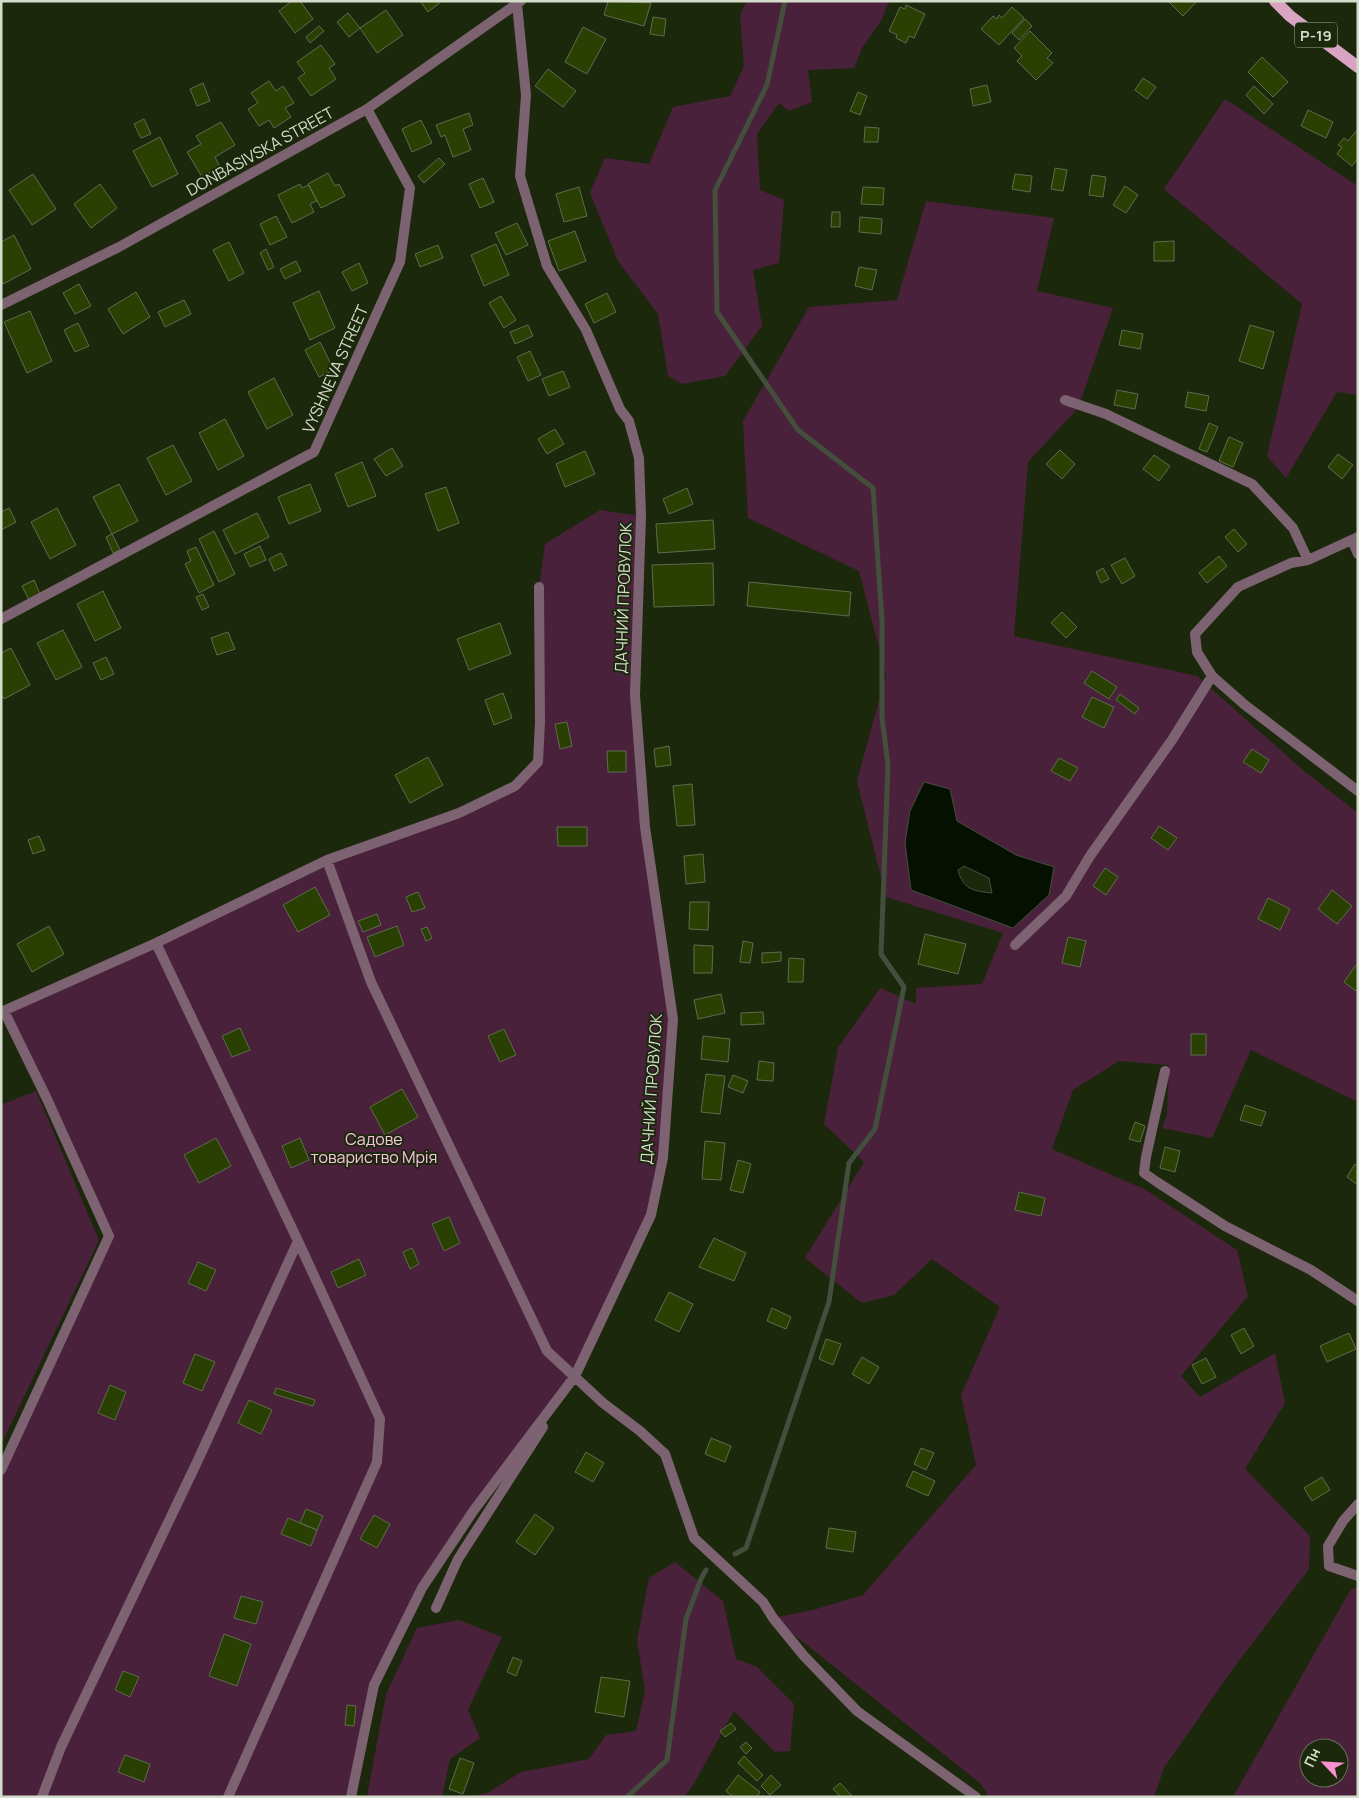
<svg xmlns="http://www.w3.org/2000/svg" width="1359" height="1798" viewBox="0 0 1359 1798" font-family="Manrope,sans-serif">
<rect width="100%" height="100%" fill="#1c280c"/>
<path fill="#4a213a" fill-rule="evenodd" d="M747,1h142l-8,20 -19,27 -8,20 -46,2 4,32 -23,9 -10,-8 -22,31 3,56 24,10 -5,63 -26,7 9,56 -37,50 -43,8 -14,-8 -10,-62 -40,-53 -28,-68 15,-35 44,6 24,-57 57,-11 14,-30 -4,-51z
M1225,99l133,87v209l-21,-3 -51,86 -19,-22 35,-152 -138,-115z
M926,201l128,17 -17,73 76,17 -35,100 -50,54 -14,174 183,40 107,95 54,42v289l-107,-52 -39,88 -50,-10 5,-13 2,-50 -50,-4 -46,29 -21,59 94,41 91,60 11,46 -67,80 19,21 75,-44 10,50 -40,66 65,67 -1,33 -77,101 -68,98 -10,29h-165l-9,-14 -207,-165 40,-8 50,-15 113,-130 -15,-70 39,-88 -68,-48 -38,36 -32,8 -57,-45 59,-96 -40,-38 14,-76 42,-60 36,16v-16l66,-4 21,-51 -117,-36 -29,-116 29,-106 -27,-104 -111,-53 -5,-97 66,-114 88,-7zM950,789l7,32 59,34 38,12 -41,60 -108,-84z
M600,510l41,6 -4,140 8,171 28,192 -10,139 -12,57 -76,161 -153,212 -48,97 -23,112h-350v-327l108,-234 -105,-225 323,-151 188,-74 23,-24 1,-175 6,-43z
M36,1091l63,149 -98,205v-340z
M675,1562l48,39 13,58 21,8 37,37 -4,47 -15,1 -41,-41 -42,76 -8,10h-213l18,-5 32,-20 68,-13 17,-24 30,-4 9,-40 -8,-51 12,-62z
M1358,1588v209h-125l118,-208zM1309,1748h30v30h-30z
M459,1620l43,17 -34,73 12,28 -30,21 -8,38h-75l19,-103 31,-66z"/>
<path fill="#061000" stroke="#444e3d" fill-rule="evenodd" d="M924,782l26,7 7,32 59,34 38,12 -5,28 -36,33 -102,-38 -6,-47 5,-32zM964,866l25,12 3,15c-18,-2 -29,-3 -34,-23z"/>
<g fill="none" stroke-linecap="round" stroke-linejoin="round">
<path stroke="#444e3d" stroke-width="5" d="M735,1554l11,-6 83,-246 20,-139 26,-34 29,-142 -23,-33 7,-189 -6,-47v-98l-9,-132 -75,-58 -81,-118 -2,-122 52,-105 18,-84
M627,1797l40,-37 19,-141 15,-40 5,-9"/>
</g>
<path fill="#2a4003" stroke="#5e6c4e" d="M292,1h8l13,18 -18,14 -16,-22z
M420,1h22l-14,11z
M608,1l43,2 -7,23 -40,-11z
M1168,1h29l-14,15z
M906,5l19,9 -11,24 -5,-2 -3,7 -10,-5 1,-3 -8,-4 11,-24 5,2z
M1012,7l12,11 -25,27 -18,-16 12,-13 4,3 2,-4 3,3z
M386,10l17,25 -26,18 -17,-25z
M348,13l12,15 -11,9 -12,-15z
M653,17l13,2 -2,17 -14,-2z
M1025,19l7,7 -13,14 -7,-7z
M319,26l5,5 -14,12 -4,-6z
M583,27l23,12 -19,35 -22,-12z
M1030,31l22,22 -5,5 6,5 -17,17 -19,-19 5,-5 -8,-8z
M321,45l14,19 -6,4 7,11 -25,17 -13,-18 7,-5 -8,-11z
M1262,57l26,25 -15,15 -25,-25z
M548,69l28,22 -13,16 -28,-21z
M1143,78l13,9 -9,12 -12,-9z
M269,81l7,10 7,-5 11,17 -9,5 6,9 -17,11 -5,-8 -10,6 -11,-17 10,-6 -7,-10z
M203,83l7,18 -13,5 -7,-17z
M987,85l4,17 -18,4 -3,-17z
M1254,86l19,18 -9,10 -18,-19z
M858,92l9,4 -7,19 -10,-4z
M1308,110l25,12 -7,16 -25,-12z
M469,113l4,12 -10,4 8,21 -18,7 -8,-22 -4,2 -5,-12z
M144,119l7,15 -10,4 -7,-14z
M421,120l11,23 -20,9 -10,-23z
M221,122l14,23 -20,12 5,10 -18,10 -15,-25 14,-8 -5,-8z
M865,127l14,1 -1,14h-14z
M1358,129v29l-6,8 -15,-12 5,-7 -4,-2 6,-7 4,3z
M160,137l18,37 -26,13 -19,-36z
M439,158l6,6 -21,19 -6,-7z
M1055,168l12,2 -4,21 -12,-2z
M328,173l7,13 4,-2 6,12 -24,12 -13,-24z
M33,174l23,35 -24,16 -23,-35z
M1015,174l17,2 -2,16 -18,-3z
M1092,175l14,2 -3,20 -14,-2z
M483,178l11,24 -14,6 -11,-24z
M100,184l17,24 -26,20 -17,-24z
M300,184l2,4 7,-3 8,16 -7,3 4,8 -22,11 -14,-28z
M1125,186l13,9 -12,18 -13,-8z
M579,187l8,29 -23,6 -8,-28z
M863,187l21,1 -1,17 -22,-1z
M832,212h8v15h-9z
M276,216l11,21 -17,8 -10,-21z
M860,217l22,2 -1,15 -22,-2z
M517,223l11,22 -22,10 -11,-22z
M575,231l11,30 -27,10 -11,-30z
M14,235l17,34 -28,15 -2,-3v-39z
M1174,241v20h-20v-19z
M229,242l15,31 -15,8 -16,-31z
M496,244l13,31 -25,11 -13,-31z
M438,245l5,13 -23,9 -5,-13z
M266,249l8,18 -6,3 -8,-17z
M296,261l5,10 -16,8 -5,-10z
M359,263l9,20 -16,8 -10,-19z
M859,267l18,3 -5,20 -17,-4z
M79,284l12,22 -16,8 -12,-21z
M319,291l16,37 -25,12 -17,-37z
M136,292l14,25 -27,17 -15,-25z
M607,293l9,19 -22,11 -9,-19z
M501,296l15,24 -12,8 -15,-25z
M184,300l7,14 -26,13 -7,-15z
M30,311l22,50 -25,12 -23,-51z
M78,323l11,23 -14,6 -11,-22z
M528,325l5,11 -18,8 -5,-12z
M1250,325l24,7 -11,37 -24,-8z
M1122,330l21,4 -3,15 -21,-4z
M320,342l14,28 -15,7 -14,-27z
M530,351l11,24 -13,6 -11,-24z
M563,371l7,16 -21,9 -7,-17z
M274,378l19,37 -26,14 -19,-37z
M1117,390l21,4 -3,15 -21,-4z
M1188,392l21,4 -3,15 -21,-4z
M225,419l19,37 -26,14 -19,-37z
M1209,423l9,4 -11,25 -8,-3z
M555,429l9,15 -17,10 -9,-15z
M1229,437l14,6 -10,24 -14,-6z
M173,445l19,36 -26,14 -19,-37z
M392,448l11,18 -17,10 -12,-17z
M1060,450l15,14 -13,15 -16,-15z
M585,451l10,23 -30,13 -9,-23z
M1338,454l15,11 -11,14 -14,-12z
M1154,455l16,11 -11,15 -16,-12z
M362,462l14,34 -28,11 -13,-33z
M119,484l19,37 -26,13 -19,-37z
M310,484l11,27 -32,13 -11,-27z
M446,487l13,36 -21,8 -13,-37z
M687,488l6,16 -24,10 -6,-15z
M9,508l7,14 -15,8v-18z
M57,508l19,37 -26,14 -19,-37z
M257,513l12,24 -34,17 -12,-24z
M713,520l2,29 -57,4 -2,-29z
M1234,529l13,15 -9,8 -13,-15z
M214,531l21,43 -16,8 -20,-43z
M112,534l8,16 -7,3 -7,-16z
M260,546l6,14 -16,7 -6,-13z
M196,547l18,38 -15,8 -14,-29 6,-3 -4,-10z
M281,553l6,12 -13,6 -5,-12z
M1219,556l8,10 -20,17 -8,-10z
M1125,558l10,18 -13,8 -11,-19z
M713,563l1,42 -60,2 -2,-42z
M1103,568l6,11 -8,4 -5,-11z
M34,580l6,14 -11,6 -7,-14z
M749,582l102,10 -2,24 -102,-10z
M103,591l18,37 -26,13 -18,-37z
M203,594l6,13 -7,3 -6,-13z
M1062,612l15,15 -11,11 -15,-15z
M500,623l11,31 -42,16 -12,-31z
M63,630l19,37 -26,13 -19,-37z
M228,632l7,17 -18,6 -6,-17z
M11,648l19,37 -26,14 -3,-6v-40z
M106,657l8,17 -13,6 -8,-17z
M1092,671l25,16 -8,12 -25,-16z
M503,693l9,25 -18,7 -9,-25z
M1120,694l19,14 -4,6 -19,-14z
M1092,697l22,10 -10,21 -22,-11z
M567,722l5,24 -12,3 -5,-25z
M669,746l2,19 -15,2 -2,-18z
M1252,749l17,11 -8,13 -18,-11z
M607,751h19v21h-18z
M428,757l15,28 -33,18 -15,-28z
M1059,758l19,10 -8,13 -19,-10z
M692,784l3,41 -18,1 -4,-40z
M1159,826l18,12 -9,12 -17,-12z
M557,827h30v19h-29z
M39,836l6,14 -12,4 -5,-14z
M703,854l2,28 -19,2 -2,-28z
M1105,868l13,9 -12,18 -13,-9z
M315,887l15,28 -32,17 -15,-27z
M1332,890l20,16 -15,18 -19,-15z
M418,892l7,16 -13,4 -6,-15z
M1268,898l22,11 -10,21 -22,-11z
M690,902h19l-1,28 -19,-1z
M377,914l4,11 -18,7 -5,-11z
M49,926l15,28 -32,18 -15,-28z
M397,926l7,19 -29,12 -8,-20z
M427,927l5,11 -6,3 -5,-12z
M925,934l41,10 -8,30 -40,-10z
M1068,937l18,4 -6,26 -18,-4z
M743,941l10,2 -3,20 -10,-1z
M694,945l19,1 -1,27h-18z
M781,952v9l-19,2v-10z
M789,958l15,1 -1,23h-15z
M1356,965l2,1v23l-2,2 -12,-9z
M721,994l4,19 -27,6 -4,-19z
M763,1012l1,12 -23,1v-12z
M240,1028l10,22 -18,7 -10,-21z
M504,1029l12,26 -16,7 -12,-26z
M1191,1034h15v21h-15z
M703,1036l27,3 -2,23 -27,-3z
M759,1061l15,2 -1,18 -16,-1z
M706,1074l19,2 -5,38 -19,-2z
M733,1075l15,6 -5,12 -15,-6z
M402,1089l16,28 -33,18 -15,-28z
M1245,1105l21,7 -5,14 -21,-6z
M1135,1122l10,4 -5,16 -11,-3z
M216,1138l15,28 -32,17 -15,-28z
M300,1138l9,22 -18,8 -9,-22z
M705,1141l20,2 -4,37 -19,-1z
M1165,1147l15,4 -5,21 -15,-4z
M738,1160l13,4 -8,29 -13,-3z
M1355,1164l3,2v19l-11,-8z
M1019,1192l26,6 -4,18 -26,-6z
M449,1217l11,26 -16,8 -12,-27z
M714,1238l32,15 -12,28 -35,-14z
M412,1248l7,16 -9,5 -7,-17z
M359,1259l7,16 -28,13 -7,-16z
M198,1262l18,8 -10,21 -18,-8z
M669,1292l24,12 -14,28 -24,-12z
M772,1308l19,9 -5,12 -19,-8z
M1244,1328l10,18 -13,8 -10,-19z
M1349,1333l7,16 -29,13 -7,-16z
M826,1339l15,5 -8,21 -14,-6z
M195,1354l20,8 -13,29 -19,-8z
M862,1357l17,10 -10,17 -17,-10z
M1206,1358l10,19 -14,7 -10,-19z
M110,1385l16,7 -11,28 -17,-7z
M276,1388l39,12 -2,6 -39,-12z
M249,1400l23,10 -11,24 -23,-11z
M711,1438l20,8 -6,16 -20,-8z
M921,1448l13,5 -8,17 -12,-6z
M586,1452l18,11 -11,19 -18,-10z
M913,1471l22,10 -7,15 -22,-10z
M1322,1477l8,13 -18,11 -8,-13z
M306,1509l17,7 -6,14 -17,-7z
M535,1514l19,14 -19,27 -19,-13z
M374,1515l16,9 -13,24 -17,-9z
M288,1518l29,12 -6,16 -30,-12z
M829,1528l27,4 -3,20 -27,-4z
M241,1596l22,6 -7,22 -22,-6z
M224,1634l27,10 -14,42 -28,-10z
M513,1657l9,4 -6,15 -9,-4z
M123,1671l16,6 -9,20 -15,-7z
M601,1677l29,4 -6,36 -29,-5z
M347,1705l9,1 -2,20 -9,-1z
M731,1723l5,6 -11,8 -5,-6z
M746,1742l6,6 -6,6 -6,-7z
M125,1755l25,9 -6,18 -26,-10z
M744,1756l19,19 -6,6 -19,-18z
M460,1758l14,5 -11,31 -14,-5z
M738,1775l22,17 -3,5h-24l-7,-6z
M771,1775l10,10 -11,10 -9,-9z
M840,1783l13,14h-12l-8,-8z"/>
<g fill="none" stroke-linecap="round" stroke-linejoin="round">
<path stroke="#7d6372" stroke-width="10" d="M1,305l118,-58 248,-138 154,-108
M1065,400l41,14 146,70 41,44 15,32
M1358,537l-50,23 -17,3 -53,24 -43,47 2,18 15,24 33,29 113,86
M1352,540l6,14
M1,619l313,-167 86,-190 10,-74 -43,-79
M327,860l44,122 176,369 56,52 37,28 25,23 29,84 69,64 10,16 31,38 53,55 119,86
M156,943l142,298 82,178 -3,43 -149,335
M1015,945l51,-49 24,-40 82,-116 40,-64
M1,1012l155,-69 171,-83 132,-47 56,-27 23,-24 2,-40 -1,-135
M1165,1071l-19,86 -2,16 13,9 68,44 86,44 47,31
M1,1470l108,-234 -62,-137 -43,-88
M1358,1504l-15,17 -15,25 1,20 29,10
M436,1608l22,-49 85,-132
M42,1797l19,-50 137,-287 100,-219
M351,1797l23,-112 48,-97 52,-78 101,-134 76,-161 12,-57 10,-139 -28,-192 -10,-132 6,-179 -2,-58 -10,-37 -9,-12 -34,-79 -39,-64 -27,-90 6,-81 -9,-91"/>
<path stroke="#d9a4c2" stroke-width="12" d="M1275,1l15,15 68,51"/>
</g>
<g text-anchor="middle" dominant-baseline="central" stroke-width="4" stroke-linejoin="round" paint-order="stroke">
<rect fill="#1c280c" stroke="#9da792" stroke-width="1" x="1295" y="22.5" width="42" height="25" rx="4"/>
<g font-size="15" font-weight="bold" fill="#d4ddcc">
<text x="1316" y="35">Р-19</text>
</g>
<g font-size="16" fill="#d4ddcc" stroke="#1c280c">
<text transform="translate(260 151) rotate(-29)">DONBASIVSKA STREET</text>
<text transform="translate(335 369) rotate(-66)">VYSHNEVA STREET</text>
<text transform="translate(623 598) rotate(-88)">ДАЧНИЙ ПРОВУЛОК</text>
<text transform="translate(651 1089) rotate(-86)">ДАЧНИЙ ПРОВУЛОК</text>
</g>
<g font-size="16" fill="#f8c4e1" stroke="#1c280c">
<text x="374" y="1139">Садове<tspan x="374" dy="18">товариство Мрія</tspan></text>
</g>
</g>
<rect width="1359" height="1798" fill="none" stroke="#d4ddcc" stroke-width="5"/>
<g transform="translate(1324 1763) rotate(295)"><circle r="24" fill="#1c280c" stroke="#667059"/>
<path d="M0-4L9 19L0 12L-9 19Z" fill="#f790ce"/>
<text y="-8" font-size="14" font-weight="bold" text-anchor="middle" fill="#d4ddcc">Пн</text>
</g>
</svg>
